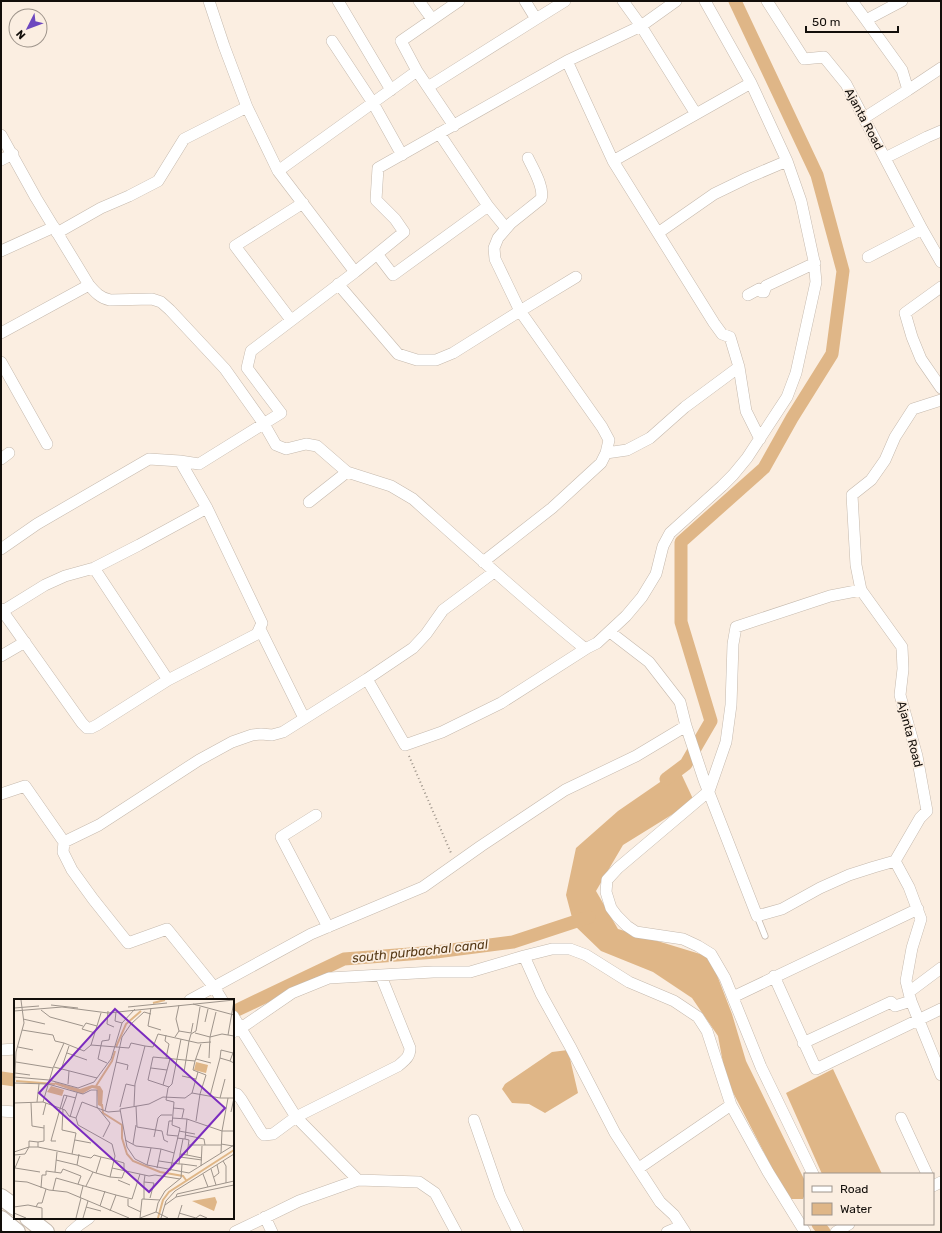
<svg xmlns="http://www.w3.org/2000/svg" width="942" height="1233" viewBox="0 0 942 1233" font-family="Rubik,sans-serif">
<rect width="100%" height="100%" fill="#fbeee1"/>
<path fill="#dfb687" d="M679,769l15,32 -71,44 -27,46 22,38 92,28 22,57 14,47 59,120v13l-2,5h-15l-62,-120 -8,-43 -26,-38 -39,-26 -52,-21 -27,-26 -8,-30 10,-47 42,-37z
M568,1050l10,43 -33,20 -16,-9 -17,-1 -10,-14 3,-5 47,-32z
M833,1069l49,105h-60l-36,-81z"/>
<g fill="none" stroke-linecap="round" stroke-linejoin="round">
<path stroke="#dfb687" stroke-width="13" d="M666,779l20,-15 25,-43 -30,-99v-80l83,-74 28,-50 40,-64 11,-83 -26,-96 -82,-174
M233,1012l111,-53 92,-7 77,-10 76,-25
M1,1078l14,2
M818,1224l6,8"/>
<g stroke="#c5b9ad" stroke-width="7">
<path id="lane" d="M757,916l8,20"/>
</g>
<g stroke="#c5b9ad" stroke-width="12">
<path id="street" d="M209,1l15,45 23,61 31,64 77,101
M338,1l53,89
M419,1l13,18
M623,1l18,25 55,88
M767,1l37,58 20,-2 22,27 76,145 19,33
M852,1l14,19
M536,19l29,-18
M332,41l41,62 29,52
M567,61l46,100 138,-78
M417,71l-16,-30 58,-40
M428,87l108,-68 -11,-18
M908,90l33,-22
M864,118l44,-28 -6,-20 -36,-50 36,-19
M1,135l35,63 53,87c6,7 11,13 21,15l42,-1 9,3 9,8 55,59 39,55 12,21 10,4 20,-5 11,2 30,26 44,14 22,13c56,50 112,101 170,148l4,1 10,-5 29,-27 16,-19 14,-23 7,-28 7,-13 52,-47 11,-11 14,-17 40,-61 9,-24 20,-91 -2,-21 -13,-60 -14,-40 -36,-78 -46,-82
M885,158l42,-21 14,-6
M1,160l12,-6
M613,161l101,162 8,11 8,3 9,30 7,44 14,28
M278,171l139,-100 37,55
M488,206l18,22
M57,233l44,-25 28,-12 29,-15 26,-42 63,-32
M658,233l56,-39 33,-16 40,-17
M1,251l53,-24
M377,254l16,21 95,-69 -49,-73
M868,257l54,-28
M338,284l60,70 19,6h19l17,-7 67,-42 56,-34
M941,287l-36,26 7,24 9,22 20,29
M748,295l11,-6 3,3h2l2,-6 49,-23
M291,320l-56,-74 68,-43
M1,333l88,-48
M1,362l46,82
M941,400l-28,9 -18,28 -10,23 -14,20 -19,15 4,70 5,25 41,57 1,22 -3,26 17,61 10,55 -7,7 -25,43 14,26 12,32 -9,29 -6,33 5,20 30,74
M606,453l21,-3 23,-12 35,-31 54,-40
M1,459l8,-6
M309,502l38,-30
M1,549l36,-25 112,-65 31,2 19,3 82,-51 -34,-45 4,-17 104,-79 49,-40 -9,-13 -19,-19 2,-32 189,-107 74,-35 35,-25
M483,562l69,-54 49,-45 5,-10 3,-13 -7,-13 -82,-116 -25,-52 -1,-11 4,-10 13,-15 30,-24c4,-11 -8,-30 -13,-41
M94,568l74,112
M1,609l81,114 5,5h4l6,-3 71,-45 89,-46 5,-11 -55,-115 -27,-47
M3,611l42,-26 20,-9 29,-8 45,-23 68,-37
M260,629l44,89
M610,632l39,30 31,40 6,24 18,54 53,136 25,-7 38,-21 29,-13 25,-8 21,-6
M1,656l24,-14
M367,679l38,66 37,-13 59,-29 86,-55
M1,794l24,-8 39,56 35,-17 100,-65 33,-18 20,-7 9,-1 11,1 11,-3 84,-53 46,-31 13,-14 17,-24 51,-38
M316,815l-35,22 47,90
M64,842l-1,10 9,18 21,29 35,44 39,-14 47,58 8,13
M524,956l17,38 30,54 44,85 45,69 14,13 11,17
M774,976l42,93 125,-60
M909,992l32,-24
M733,997l185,-88
M190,1000l121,-66 112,-47 58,-41 84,-56 71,-34 50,-30
M233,1016l63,101 62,63 61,2 16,11 21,39
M233,1032l8,-4 51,-35 37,-15 104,-6h37l54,-16 28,-7h18l16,6 43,27 45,19 24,16 9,14 24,74 37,67 37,60
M803,1043l88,-41 4,4 16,-5
M1,1050l14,-1
M233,1093l4,1 4,5 21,34 2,2 9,-1 23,-17 102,-51c7,-6 12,-9 12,-18l-29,-72
M1,1111l14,1
M901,1118l26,56
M474,1120l26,75 18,37
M639,1168l92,-63
M813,1174l-52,-107 -36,-89 -14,-24 -13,-8 -15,-7 -47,-7 -9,-6 -10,-10 -6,-8 -5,-16 1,-12 11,-12 91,-77 17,-49 5,-37 2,-61 3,-17 94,-31 31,-6
M933,1186l8,-4
M265,1217l7,15
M71,1232l8,-7 10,-7
M235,1232l64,-31 59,-21
M667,1232l14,-6
M836,1232l13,-8"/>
</g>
<g stroke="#c5b9ad" stroke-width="18">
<path id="secondary" d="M1,1197l14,10
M28,1218l18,14
M1,1219l16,13"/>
</g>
<path stroke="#999086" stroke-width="2" stroke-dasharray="1 3" stroke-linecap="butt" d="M409,756l42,97"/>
<use href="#lane" stroke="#fff" stroke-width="5.5"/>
<use href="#street" stroke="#fff" stroke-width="11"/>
<use href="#secondary" stroke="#fff" stroke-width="16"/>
</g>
<g text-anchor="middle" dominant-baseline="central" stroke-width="3.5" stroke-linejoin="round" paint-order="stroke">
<g font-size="12" fill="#120e0a" stroke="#fbeee1">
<text transform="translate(864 119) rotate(62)">Ajanta Road</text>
<text transform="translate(910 734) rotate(75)">Ajanta Road</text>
</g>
<g font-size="13" font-style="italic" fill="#563915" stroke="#fbeee1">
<text transform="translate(420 951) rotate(-6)">south purbachal canal</text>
</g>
</g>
<g transform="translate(14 999)">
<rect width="220" height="220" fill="#fbeee1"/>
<path d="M182,63l12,3 -2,8 -12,-3zM41,83l25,7 12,-4 8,1 3,5 -1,16 -4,-2 -1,-16 -5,-1 -10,6 -28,-10zM37,87l13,4 -2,6 -15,-4zM201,198l2,5 -3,9 -22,-10z" fill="#dfb687"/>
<path fill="none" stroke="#dfb687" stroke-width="2" d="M139,4l12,-3M102,48l10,-23 15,-13M2,82l39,3M82,87l16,-25 3,-10M88,105l1,9 19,12v13l5,16 6,7 27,11 23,4 3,4M144,219l5,-18 6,-8 65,-42"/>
<path fill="none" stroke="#9e948b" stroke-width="1" d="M179,5l41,11M37,6l27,3M114,8l39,-4M0,9l25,-2M137,9l-3,18 13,4M27,11l9,7 33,9M0,12l48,-4 46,6 126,-13M94,12l-1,13 7,3M102,13l-1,9 7,2M202,13l-6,25 12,-3 12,2M9,20l22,5M191,23l3,-13M8,31l31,5 2,6 9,2M165,32l12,2 2,-10M81,34l-13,-4 4,-6 11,3M181,34l15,4 -1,21M214,36l6,-34M161,38l4,-6 -3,-12 3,-14M77,46l10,-32M4,48l15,3M220,51l-4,11 4,2M53,54l20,7M152,59l3,-14 -4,-3 1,-6M182,60l15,4M181,62l6,-17M216,62l-10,-3 1,-8 12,3M2,63l37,6 11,-25 20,8 7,-6 38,3 2,-5 14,3M102,63l12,3 -1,5M93,64l-9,-4 4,-18 7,-1 1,-6M40,68l43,11M137,69l16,2M47,71l8,-24M170,73l5,-31 2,-7 5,-3 4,-24M1,74l15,2M168,77l14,3M0,78l35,3 29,8 16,-6 17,-23 11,-36 13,-14M0,84l34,1 35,10 8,-4h6v17l13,16 -7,14M54,85l1,-13M149,86l7,-26M155,88l-21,-7 5,-23 42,4 -2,9 13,5 -6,19M0,94l2,-41 8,-29 -3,-23M178,94l6,-21M196,97l10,-38M206,99l5,-19M23,103l2,-18M29,103l22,8 4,6 7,2 2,7 34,19 3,12 -5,21 -14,-4M0,104l29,-1 10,-34M17,104l1,23 12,2M120,107l1,-22 10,-38 8,1 5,-13 40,9 13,-1M122,107l1,21 25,4 2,9 4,2M106,108l6,-23 9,2M159,109l11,1 -2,9M48,110l5,-13M49,110l-1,21 14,3 -4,21M91,112l17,-74 9,-13 13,-12 7,2M217,113l3,-14h-14l-28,-5 -7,5 -22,-1 -14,7 -29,5 7,38 8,12 12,6 42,8 45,-28M29,116l3,-12M56,118l7,-24M62,119l6,-16 26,10 12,-1M158,119l15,1 35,12 6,-33M158,122h-3l-2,14 11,1M182,122l4,-27M30,126v16l-6,1v5l53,11 3,-3 7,2 -5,16 -3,-1 -7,14M165,132l16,3M171,136l19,4 1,6M140,138l4,-19 3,-3h11M163,139l8,1 2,-20M169,140l-3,15 7,1 2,-15 -4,-1M61,141l16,3M111,141l11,6 25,3M42,142h-5l1,-4 12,-42 12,3M119,145l3,-19M207,145l12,2M175,146h32M0,153l15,-5v-6l9,1M207,154l1,-22h12M0,156l11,-1 4,-7h9M173,156l15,3M87,158l13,3M166,158l22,3M42,161l21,5 2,-11M100,161l10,3v7M145,162l20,3 1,-10M209,162l3,5v17M168,165l15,2M63,166l16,7M133,166l4,-17M187,167l1,-20M1,169l25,4M1,169l5,-12M98,169l37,8 6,-1 25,4M143,169l4,-19 13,4M197,170l5,16M156,172l10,-43 -8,-3 2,-23 -8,-2 2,-12 4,-4 9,-45M41,173l2,-20M189,175l5,13M131,176l-1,7 10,1 -4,15M96,178l12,1 3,-8M200,178l5,-4 -2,-8M104,181l12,5M0,182l13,1 22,8 18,2 62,26M27,189l1,-13h4v-4l15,2 2,-4 18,7 -3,8M39,191l3,-12 60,17 -6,16M102,196l16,4 8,-25M162,198l1,-3 57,-13M66,199l3,-12M114,200v7l13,6M130,200v-17M151,206l11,-8 58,-12M86,207l5,-15M0,208l14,-2 14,3v10M22,208l2,-4h4l4,-14M72,208l15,4M142,213l2,-9 7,-12 16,-13 1,-14h-3M0,214l12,5M165,214l17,5M62,219l5,-20M69,219l5,-17M126,219l2,-19 18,1M126,219l16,-6 12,6M147,219l5,-17 9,-10 59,-37M164,219l4,-13M182,219l4,-3 7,3"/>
<path fill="#7b2cbf" fill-opacity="0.15" stroke="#7b2cbf" stroke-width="2" d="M101,10l110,99 -76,84 -110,-99z"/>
<rect width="220" height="220" fill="none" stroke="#120e0a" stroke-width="2"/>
</g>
<rect width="942" height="1233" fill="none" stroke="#120e0a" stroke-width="4"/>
<rect x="804" y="1173" width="130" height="52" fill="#fbeee1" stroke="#9e948b"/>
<rect x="812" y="1186" width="20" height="6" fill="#ffffff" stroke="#9e948b"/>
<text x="840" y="1193" font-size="12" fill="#120e0a">Road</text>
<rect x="812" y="1203" width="20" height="12" fill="#dfb687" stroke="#9e948b"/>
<text x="840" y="1213" font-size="12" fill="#120e0a">Water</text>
<g transform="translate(28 28) rotate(228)"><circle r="19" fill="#fbeee1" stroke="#9e948b"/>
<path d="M0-3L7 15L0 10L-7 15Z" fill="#6c47bf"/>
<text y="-6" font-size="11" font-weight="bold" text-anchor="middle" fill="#120e0a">N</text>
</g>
<path d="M806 26v6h92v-6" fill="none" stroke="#120e0a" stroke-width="2"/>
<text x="812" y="26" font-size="12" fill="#120e0a" stroke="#fbeee1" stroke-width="3" paint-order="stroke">50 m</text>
</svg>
